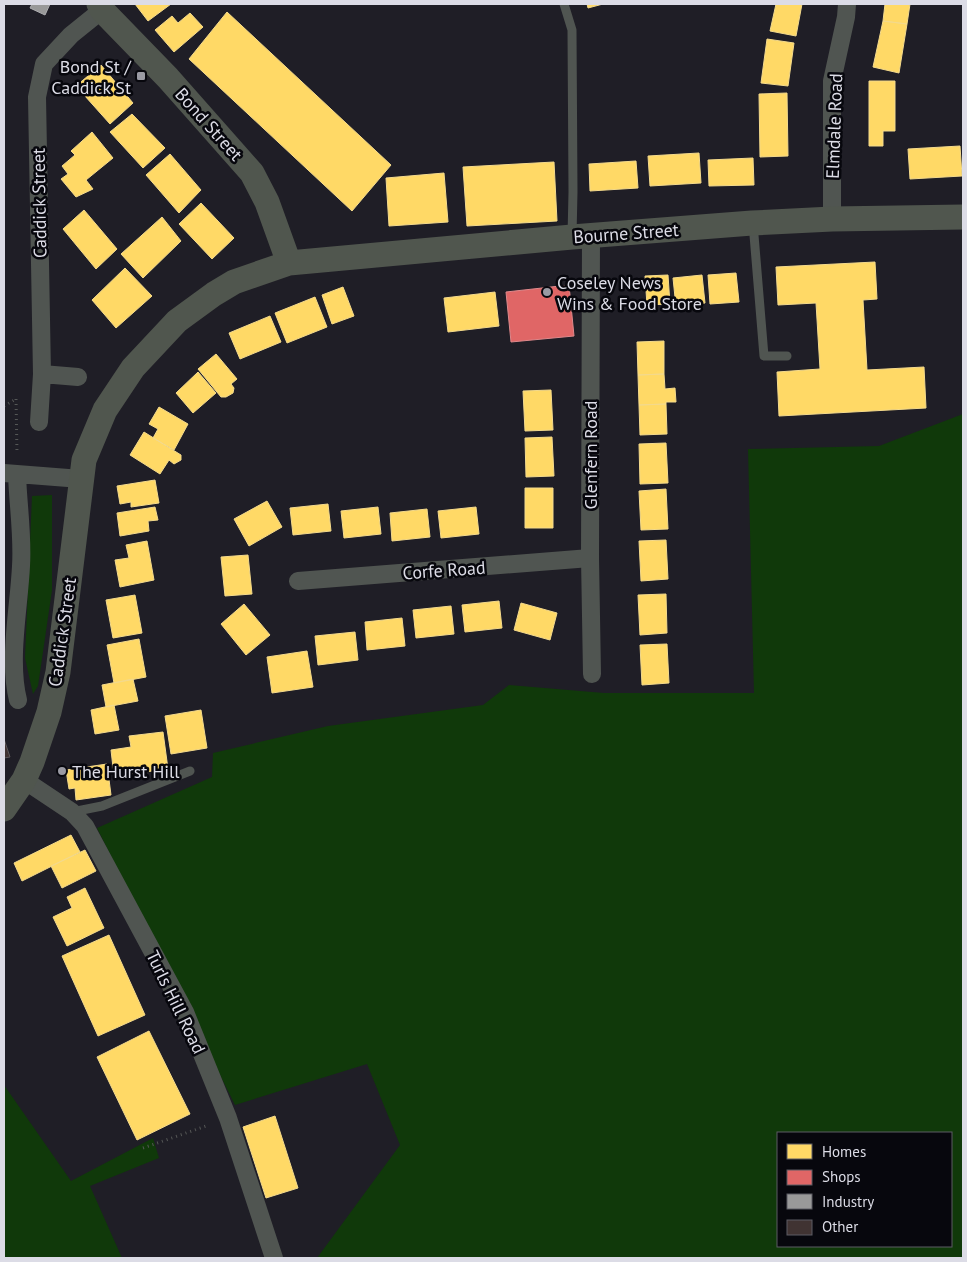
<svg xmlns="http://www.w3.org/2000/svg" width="967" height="1262" viewBox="0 0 967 1262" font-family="'PT Sans',sans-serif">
<rect width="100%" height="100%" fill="#1f1e26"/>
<path fill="#10390a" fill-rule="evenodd" d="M963,414v844h-646l83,-113 -33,-81 -132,41 -138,-277 115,-51 1,-24 115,-27 155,-21 26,-20 95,8h150l-6,-244 131,-3zM778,1133h173v113h-173z
M52,495v95l-14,96 -5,8 -8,-36 7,-162z
M4,1085l67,96 82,-43 6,20 -69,28 32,72h-118z"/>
<path fill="#ffd966" stroke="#f4da8c" d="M135,4h36l-23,17z
M587,4h16l-15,4z
M776,4h26l-6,32 -26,-5z
M885,4h25l-3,20 -24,-3z
M227,12l164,153 -39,46 -163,-152z
M190,13l13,14 -29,25 -19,-22 17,-14 6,7z
M883,21l24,3 -8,49 -26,-6z
M767,39l27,4 -6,43 -27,-3z
M101,65l32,38 -23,21 -34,-38z
M869,81h26v50h-12v15h-14z
M787,93l1,63 -28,1 -1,-63z
M132,114l33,34 -22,20 -33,-36z
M92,132l21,26 -27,22 7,9 -17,8 -15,-18 7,-5 -6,-8 13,-11 -4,-4z
M960,146l2,30 -52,3 -2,-30z
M699,153l2,30 -51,3 -2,-30z
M170,154l31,36 -22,23 -33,-38z
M753,158l1,27 -45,1 -1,-26z
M636,161l2,27 -48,3 -1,-27z
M554,162l3,59 -90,5 -4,-59z
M444,173l4,49 -59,4 -3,-48z
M201,203l33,35 -22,21 -33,-35z
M84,210l33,39 -21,20 -33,-40z
M162,217l19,24 -38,37 -22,-24z
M875,262l2,37 -14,1 4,70 57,-3 2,41 -147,8 -2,-44 43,-3 -4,-66 -38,2 -2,-38z
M125,268l27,28 -36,32 -24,-28z
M736,273l3,29 -29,2 -2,-29z
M668,275l2,29 -23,1 -2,-29z
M702,275l3,28 -29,4 -3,-29z
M343,287l11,29 -22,8 -10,-29z
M495,292l4,34 -51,6 -4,-34z
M315,297l12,30 -40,16 -12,-30z
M270,316l11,26 -41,17 -11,-26z
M664,341v33l-26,1 -1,-33z
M216,354l21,25 -6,5 3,4 -1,5 -7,4h-5l-23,-28z
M198,372l18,21 -23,20 -17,-20z
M664,374l1,15 10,-1 1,14h-10v2l-27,1 -1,-30z
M551,390l2,40 -28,1 -2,-40z
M666,404l1,30 -27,1 -1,-30z
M159,407l29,17 -14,26 -21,-12 5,-9 -9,-5z
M144,432l37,23v5l-7,4 -5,-4 -9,14 -30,-19z
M552,437l2,39 -28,1 -1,-39z
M666,443l2,40 -28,1 -1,-40z
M155,480l4,23 -28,4v-5l-11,2 -3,-18z
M525,488h28v40h-28z
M666,489l2,40 -27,1 -2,-39z
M267,501l15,26 -33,19 -15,-27z
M328,504l3,27 -38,4 -3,-27z
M155,507l3,13 -10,1 1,10 -29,5 -3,-23z
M378,507l3,27 -37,4 -3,-27z
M476,507l3,27 -38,4 -3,-27z
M427,509l3,28 -38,4 -2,-28z
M666,540l2,39 -27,2 -2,-40z
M147,541l7,39 -34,7 -5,-27 14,-2 -3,-13z
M248,555l4,39 -27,2 -4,-39z
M666,594l1,39 -27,2 -2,-40z
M135,595l7,38 -29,5 -7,-38z
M499,601l3,27 -37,4 -3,-27z
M521,603l36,10 -7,27 -36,-10z
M244,604l26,31 -24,20 -25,-31z
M451,606l3,28 -38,4 -3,-28z
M402,618l3,28 -38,4 -2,-28z
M355,632l3,28 -40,5 -3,-29z
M139,639l7,38 -32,6 -7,-38z
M667,644l2,39 -27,2 -2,-40z
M307,651l6,36 -41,6 -5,-36z
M133,679l5,22 -32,6 -4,-22z
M114,705l5,25 -24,4 -4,-24z
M201,710l6,38 -36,6 -6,-38z
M163,732l5,37 -54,7 -3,-26 20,-3 -2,-11z
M107,764l4,31 -35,5 -1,-12 -6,1 -3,-19z
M71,835l9,17 -58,29 -8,-18z
M85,850l11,21 -34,17 -11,-22z
M85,888l19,40 -37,18 -14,-29 19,-9 -5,-11z
M109,935l36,80 -47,21 -36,-80z
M149,1031l41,83 -53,26 -40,-83z
M275,1116l23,72 -32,10 -23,-71z"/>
<path fill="#e06666" stroke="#df898c" d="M569,285l5,51 -63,6 -5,-50z"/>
<path fill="#999" stroke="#adadb0" d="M32,4h18l-5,11 -15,-7z"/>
<path fill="#403332" stroke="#5b5759" d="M4,739l6,18 -6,1z"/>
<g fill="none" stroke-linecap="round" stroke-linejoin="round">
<path stroke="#555756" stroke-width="3" stroke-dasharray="1 4" stroke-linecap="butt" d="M16,399l1,54
M4,406l12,-7
M143,1148l66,-23"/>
<path stroke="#505551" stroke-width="9" d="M564,4l8,26 1,162 -1,44
M753,223l11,133h23
M72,812l30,-6 88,-35"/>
<path stroke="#505551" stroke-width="18" d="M832,219v-138l14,-64 1,-13
M591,235l-1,323 2,116
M42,374l36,3
M39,422l3,-48 -5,-277 7,-33 27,-29 31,-25
M4,473l77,6
M17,474c1,31 6,62 4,92 -2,42 -13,94 -3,134
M298,581l292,-23
M24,780l48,32 13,14 100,186 43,106 46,140"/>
<path stroke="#50564e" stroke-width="25" d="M99,4l3,6 66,68 84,95 15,29 22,61
M4,809l20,-29 8,-18 17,-50 9,-40 26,-212 21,-50 28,-42 44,-47 37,-27 20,-12 55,-19 283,-26 180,-14 80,-4 131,-2"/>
</g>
<g fill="#9a9aa3" stroke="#07070d" stroke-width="2">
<rect x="136" y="71" width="10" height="10" rx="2.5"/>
<circle cx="547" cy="292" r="5"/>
<circle cx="62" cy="771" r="5"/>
</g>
<g text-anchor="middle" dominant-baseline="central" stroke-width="5" stroke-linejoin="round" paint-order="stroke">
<g font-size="18" fill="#dcdce6" stroke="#07070d" text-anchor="start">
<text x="131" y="66" text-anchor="end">Bond St /<tspan x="131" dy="21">Caddick St</tspan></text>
<text x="557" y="282">Coseley News<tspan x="557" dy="21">Wins &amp; Food Store</tspan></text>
<text x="72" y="771">The Hurst Hill</text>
</g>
<g font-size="18" fill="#dcdce6" stroke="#07070d">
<text transform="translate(209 124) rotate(48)">Bond Street</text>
<text transform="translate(834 126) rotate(-88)">Elmdale Road</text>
<text transform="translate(39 203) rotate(-91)">Caddick Street</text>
<text transform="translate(626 233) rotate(-4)">Bourne Street</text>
<text transform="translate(590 455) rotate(-90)">Glenfern Road</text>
<text transform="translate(444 570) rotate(-4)">Corfe Road</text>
<text transform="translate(62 632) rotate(-82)">Caddick Street</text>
<text transform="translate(176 1002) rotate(64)">Turls Hill Road</text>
</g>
</g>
<rect width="967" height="1262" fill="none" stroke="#dcdce6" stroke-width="10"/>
<rect x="777" y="1132" width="175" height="115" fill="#07070d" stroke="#5c5c64"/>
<rect x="787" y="1144" width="25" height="15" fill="#ffd966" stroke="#5c5c64"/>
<text x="822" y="1157" font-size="15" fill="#dcdce6">Homes</text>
<rect x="787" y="1170" width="25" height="15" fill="#e06666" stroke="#5c5c64"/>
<text x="822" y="1182" font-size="15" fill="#dcdce6">Shops</text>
<rect x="787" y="1194" width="25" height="15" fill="#999999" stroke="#5c5c64"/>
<text x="822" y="1207" font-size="15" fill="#dcdce6">Industry</text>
<rect x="787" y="1220" width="25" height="15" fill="#403332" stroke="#5c5c64"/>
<text x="822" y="1232" font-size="15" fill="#dcdce6">Other</text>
</svg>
